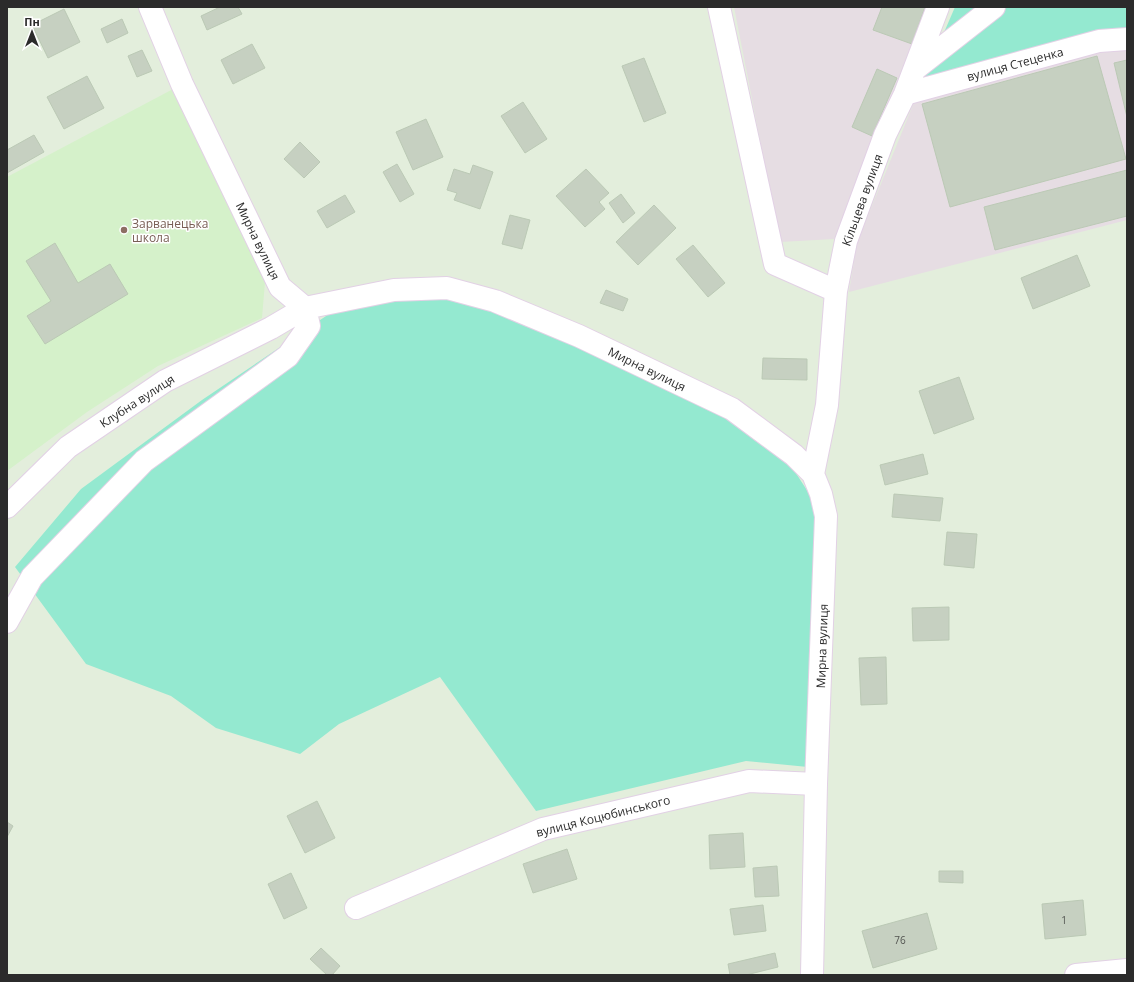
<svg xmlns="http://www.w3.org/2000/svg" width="1134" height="982" viewBox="0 0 1134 982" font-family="'Open Sans',sans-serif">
<rect width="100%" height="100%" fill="#e3eedc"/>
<path fill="#e6dde3" d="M734,7h193l-93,232 -54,3z
M1127,44v176l-278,72 8,-49 60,-148z"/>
<path fill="#d5f1ca" d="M175,88l90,194 -3,36 -104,48 -71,46 -80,59v-294z"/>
<path fill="#94e9d0" d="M955,7h172v37l-210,51z
M395,298l52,1 44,11 84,36 154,72 61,46 22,34 6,21 -10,248 -62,-6 -210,50 -96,-134 -101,47 -39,30 -84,-26 -45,-32 -85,-32 -71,-97 66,-78 121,-89 130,-88z"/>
<path fill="#c6d0c1" stroke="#bbc9b5" d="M220,7h18l4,7 -35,16 -6,-14z
M882,7h43l-13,37 -39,-14z
M64,9l16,33 -32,16 -16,-33z
M122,19l6,14 -21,10 -6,-14z
M252,44l13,24 -32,16 -12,-24z
M142,50l10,21 -15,6 -9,-21z
M1097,56l29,103 -176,48 -28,-103z
M644,58l22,55 -22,9 -22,-56z
M1127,60v57l-13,-54z
M877,69l20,9 -25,58 -20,-9z
M87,76l17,32 -40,21 -17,-32z
M523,102l24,37 -22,14 -24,-37z
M426,119l17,38 -30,13 -17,-38z
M34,135l10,17 -37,21v-23z
M300,142l20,20 -16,16 -20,-19z
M397,164l17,30 -14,8 -17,-30z
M473,165l20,7 -13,37 -26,-9 3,-7 -10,-3 7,-21 16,5z
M586,169l23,24 -10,9 6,7 -20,18 -29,-31z
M1127,170v46l-132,34 -11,-43z
M621,194l14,19 -12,10 -14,-20z
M345,195l10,17 -28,16 -10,-17z
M654,205l22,23 -38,37 -22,-23z
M510,215l20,5 -8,29 -20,-5z
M55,243l23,40 32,-19 18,30 -83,50 -18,-28 24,-15 -25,-40z
M693,245l32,38 -17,14 -32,-38z
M1077,255l13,31 -57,23 -12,-31z
M606,290l22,9 -5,12 -23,-8z
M763,358l44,1v21l-45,-1z
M959,377l15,42 -40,15 -15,-43z
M923,454l5,20 -43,11 -5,-20z
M894,494l49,4 -3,23 -48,-4z
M947,532l30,2 -3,34 -30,-3z
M949,607v33l-36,1 -1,-33z
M886,657l1,47 -26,1 -2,-47z
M317,801l18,37 -30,15 -18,-37z
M7,822l6,4 -6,11z
M743,833l2,34 -35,2 -1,-34z
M567,849l10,30 -44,14 -10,-29z
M777,866l2,30 -24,1 -2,-29z
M939,871h24v12l-24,-1z
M291,873l16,35 -23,11 -16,-35z
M1083,900l3,35 -41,4 -3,-35z
M763,905l3,26 -32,4 -4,-26z
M927,913l10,36 -64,19 -11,-37z
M321,948l19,18 -8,9h-5l-17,-16z
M775,953l3,14 -32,8h-16l-2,-11z"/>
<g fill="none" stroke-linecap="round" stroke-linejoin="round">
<g stroke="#e2d1e5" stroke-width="24">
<path id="minor" d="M150,7l32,77 98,203 25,21 89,-18 53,-2 48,13 84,35 153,73 62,46 19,19 8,20 5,22 -10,268 -4,191
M719,7l56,257 61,27
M915,69l79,-62
M905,94l194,-53 28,-2
M813,474l14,-69 9,-114 10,-50 39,-106 20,-41 33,-87
M7,507l61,-60 97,-66 106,-53 34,-20 4,18 -21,30 -144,105 -112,116 -25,45
M356,908l187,-79 206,-48 67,3
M1076,975l51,-5"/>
</g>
<use href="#minor" stroke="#fff" stroke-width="22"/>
</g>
<circle fill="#8d6e63" stroke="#fff" stroke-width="1.5" cx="124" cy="230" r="4"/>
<g text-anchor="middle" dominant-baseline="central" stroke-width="3" stroke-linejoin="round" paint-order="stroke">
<g font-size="10" fill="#525450">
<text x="1064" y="920">1</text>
<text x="900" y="940">76</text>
</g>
<g font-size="12" fill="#2b2b2b" stroke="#fff">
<text transform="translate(1015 64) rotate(-15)">вулиця Стеценка</text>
<text transform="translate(862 200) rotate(-70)">Кільцева вулиця</text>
<text transform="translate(258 241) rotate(64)">Мирна вулиця</text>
<text transform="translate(647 369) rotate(26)">Мирна вулиця</text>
<text transform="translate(137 401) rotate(-33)">Клубна вулиця</text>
<text transform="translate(822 646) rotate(-88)">Мирна вулиця</text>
<text transform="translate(603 816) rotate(-14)">вулиця Коцюбинського</text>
</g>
<g font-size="12" fill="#785e54" stroke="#fff" text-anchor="start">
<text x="132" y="223">Зарванецька<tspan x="132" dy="14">школа</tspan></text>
</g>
</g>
<rect width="1134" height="982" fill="none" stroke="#2b2b2b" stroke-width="16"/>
<g transform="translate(32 32)" stroke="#ffffff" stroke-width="3" paint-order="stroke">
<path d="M0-3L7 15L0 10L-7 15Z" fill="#2b2b2b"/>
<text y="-6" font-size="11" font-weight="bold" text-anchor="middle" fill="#2b2b2b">Пн</text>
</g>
</svg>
